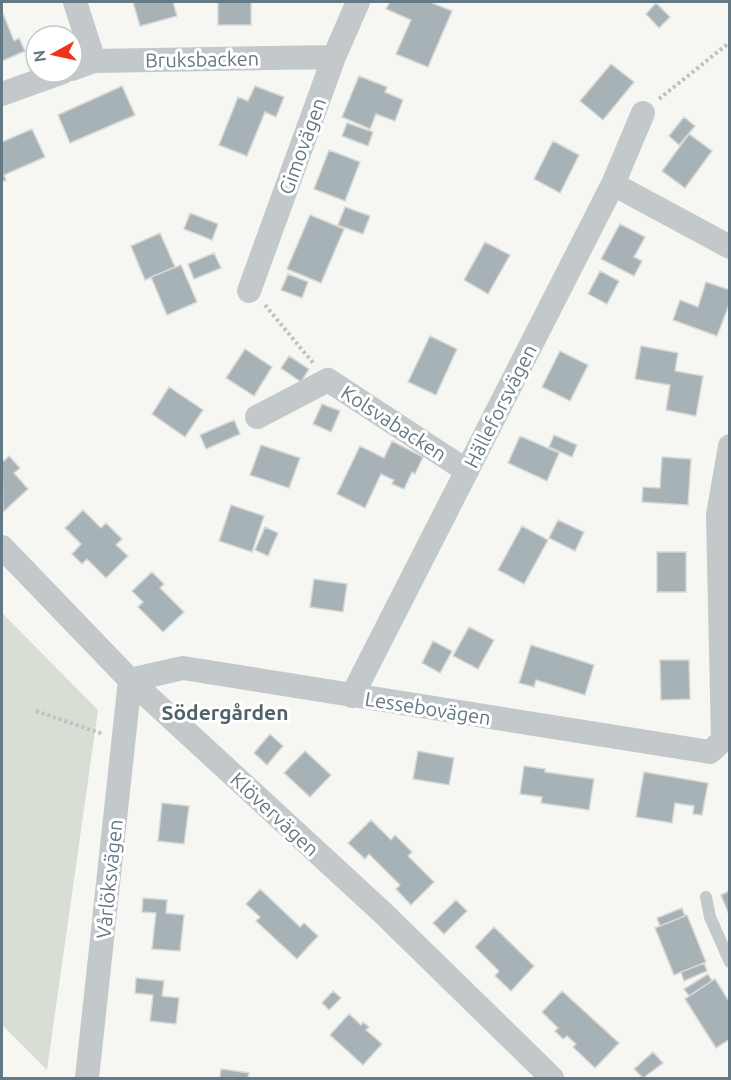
<svg xmlns="http://www.w3.org/2000/svg" width="731" height="1080" viewBox="0 0 731 1080" font-family="Ubuntu,sans-serif">
<rect width="100%" height="100%" fill="#f6f6f2"/>
<path fill="#d8ded3" d="M2,613l96,97 -51,360 -45,-45z"/>
<path fill="#a7b2b7" stroke="#d7d7d5" stroke-width="1.5" d="M133,2h40l4,14 -37,10z
M218,2h33v23h-33z
M390,2h40l22,9 -24,56 -32,-13 15,-34 -25,-11z
M656,3l14,14 -11,11 -13,-14z
M2,11l12,30 5,-3 6,13 -23,10z
M611,64l23,18 -31,38 -23,-19z
M359,76l28,11 -2,5 18,8 -8,21 -19,-7 -6,15 -28,-12z
M122,86l13,29 -65,28 -12,-28z
M255,86l29,11 -8,20 -11,-5 -18,44 -28,-11 19,-48 10,4z
M684,117l11,9 -16,19 -10,-9z
M347,123l26,9 -5,14 -26,-10z
M32,129l13,28 -41,18 2,5 -4,2v-40z
M689,134l23,17 -27,37 -23,-17z
M553,141l26,14 -19,38 -26,-14z
M329,150l31,12 -15,39 -31,-12z
M345,207l25,9 -7,18 -25,-9z
M190,213l28,11 -6,16 -28,-11z
M310,215l34,14 -23,54 -34,-14z
M620,224l25,13 -11,20 8,4 -8,15 -33,-17z
M160,233l15,34 -30,13 -14,-34z
M485,242l25,13 -22,39 -24,-14z
M214,253l7,15 -27,11 -6,-15z
M181,265l16,37 -30,13 -16,-38z
M600,271l19,10 -12,23 -19,-10z
M288,274l20,8 -6,16 -21,-8z
M706,282l24,8v12l-13,34 -44,-16 7,-20 18,7z
M430,336l27,13 -21,46 -28,-13z
M641,346l37,7 -3,18 28,5 -7,40 -30,-6 4,-25 -35,-6z
M245,349l27,18 -18,29 -28,-18z
M560,351l28,14 -18,36 -28,-14z
M289,356l20,13 -8,13 -20,-14z
M169,387l34,23 -18,27 -33,-23z
M322,404l18,7 -9,21 -18,-8z
M234,420l6,14 -34,15 -6,-14z
M554,435l23,10 -5,12 -23,-10z
M520,436l39,17 -12,28 -39,-18z
M392,441l31,16 -8,17 -3,-2 -8,17 -12,-5 2,-4 -13,-6 -16,34 -28,-14 23,-48 24,12z
M261,445l39,13 -11,30 -39,-13z
M9,456l11,12 -6,5 14,16 -25,23 -1,-53 2,2z
M662,457l29,2 -3,46 -46,-3 1,-15 17,1z
M231,505l33,11 -12,36 -33,-11z
M83,510l18,18 5,-5 16,16 -6,6 12,11 -22,22 -19,-19 -5,5 -10,-10 9,-10 -16,-16z
M558,520l26,12 -9,19 -26,-13z
M522,526l26,14 -24,44 -26,-14z
M265,527l13,6 -10,23 -13,-6z
M657,552h29v40h-29z
M152,572l12,12 -4,4 24,24 -21,20 -25,-25 5,-5 -11,-11z
M314,579l33,5 -4,28 -33,-5z
M469,627l25,13 -16,29 -25,-13z
M433,641l19,10 -12,22 -18,-10z
M531,645l63,20 -9,30 -49,-15 -2,7 -15,-4z
M660,660h29l1,39 -29,1z
M270,734l13,12 -16,19 -13,-12z
M305,751l26,24 -21,22 -26,-24z
M418,751l36,7 -5,27 -36,-6z
M524,766l21,3v3l49,7 -5,31 -48,-7 1,-6 -22,-3z
M644,772l64,11 -6,32 -9,-1 1,-8 -19,-3 -3,20 -36,-6z
M162,803l27,3 -5,38 -26,-3z
M371,820l20,20 4,-5 17,17 -4,4 26,26 -23,23 -15,-16 4,-4 -31,-31 -4,5 -17,-16z
M260,889l40,38 4,-4 14,13 -21,23 -41,-38 4,-4 -14,-13z
M729,891l1,1v25l-9,-22z
M143,898l24,2 -1,13 18,2 -4,36 -28,-2 4,-36 -14,-1z
M456,900l11,11 -23,23 -11,-11z
M682,908l3,8 -25,10 -3,-8z
M687,915l19,47 -32,13 -19,-47z
M494,927l40,39 -23,25 -16,-15 4,-5 -24,-24z
M704,963l3,8 -23,10 -3,-9z
M708,974l4,7 -23,15 -5,-7z
M136,978l28,3 -2,15 17,2 -3,26 -26,-3 3,-26 -18,-2z
M715,979l15,24v36l-14,9 -31,-49z
M333,991l8,7 -12,12 -7,-7z
M562,991l57,52 -24,25 -22,-21 3,-3 -9,-8 -4,3 -8,-8 3,-3 -16,-16z
M349,1014l12,11 2,-3 6,5 -3,3 16,14 -19,21 -33,-30z
M653,1052l10,11 -20,15 -9,-9z
M221,1069l28,4 -1,5h-28z"/>
<g fill="none" stroke-linecap="round" stroke-linejoin="round">
<path stroke="#bfc1c3" stroke-width="4" stroke-dasharray="3 3" stroke-linecap="butt" d="M659,99l71,-57
M265,305l49,59
M36,711l67,23"/>
<path stroke="#c3c8cb" stroke-width="12" d="M706,897l4,20 20,45"/>
<path stroke="#c3c8cb" stroke-width="24" d="M75,2l19,59
M72,69l22,-8 240,-4
M2,94l61,-22
M613,184l117,63
M249,291l85,-234 24,-55
M257,417l71,-37 139,91
M2,547l128,133 252,232 170,166
M352,696l261,-512 30,-71
M87,1078l43,-398 53,-12 527,84 13,-12 -5,-225 12,-69"/>
</g>
<g text-anchor="middle" dominant-baseline="central" stroke-width="6" stroke-linejoin="round" paint-order="stroke">
<g font-size="20" fill="#637a86" stroke="#fff">
<text transform="translate(202 59) rotate(-1)">Bruksbacken</text>
<text transform="translate(302 146) rotate(-70)">Gimovägen</text>
<text transform="translate(500 406) rotate(-63)">Hälleforsvägen</text>
<text transform="translate(394 423) rotate(33)">Kolsvabacken</text>
<text transform="translate(428 708) rotate(9)">Lessebovägen</text>
<text transform="translate(275 814) rotate(43)">Klövervägen</text>
<text transform="translate(109 879) rotate(-84)">Vårlöksvägen</text>
</g>
<g font-size="21" font-weight="bold" fill="#51626a" stroke="#fff">
<text x="225" y="712">Södergården</text>
</g>
</g>
<rect width="731" height="1080" fill="none" stroke="#637a86" stroke-width="6"/>
<g transform="translate(54 54) rotate(262)"><circle r="28" fill="#ffffff" stroke="#c1cacf" stroke-width="1.5"/>
<path d="M0-4.5L10 22L0 15L-10 22Z" fill="#ef3519"/>
<text y="-9" font-size="16" font-weight="bold" text-anchor="middle" fill="#637a86">N</text>
</g>
</svg>
